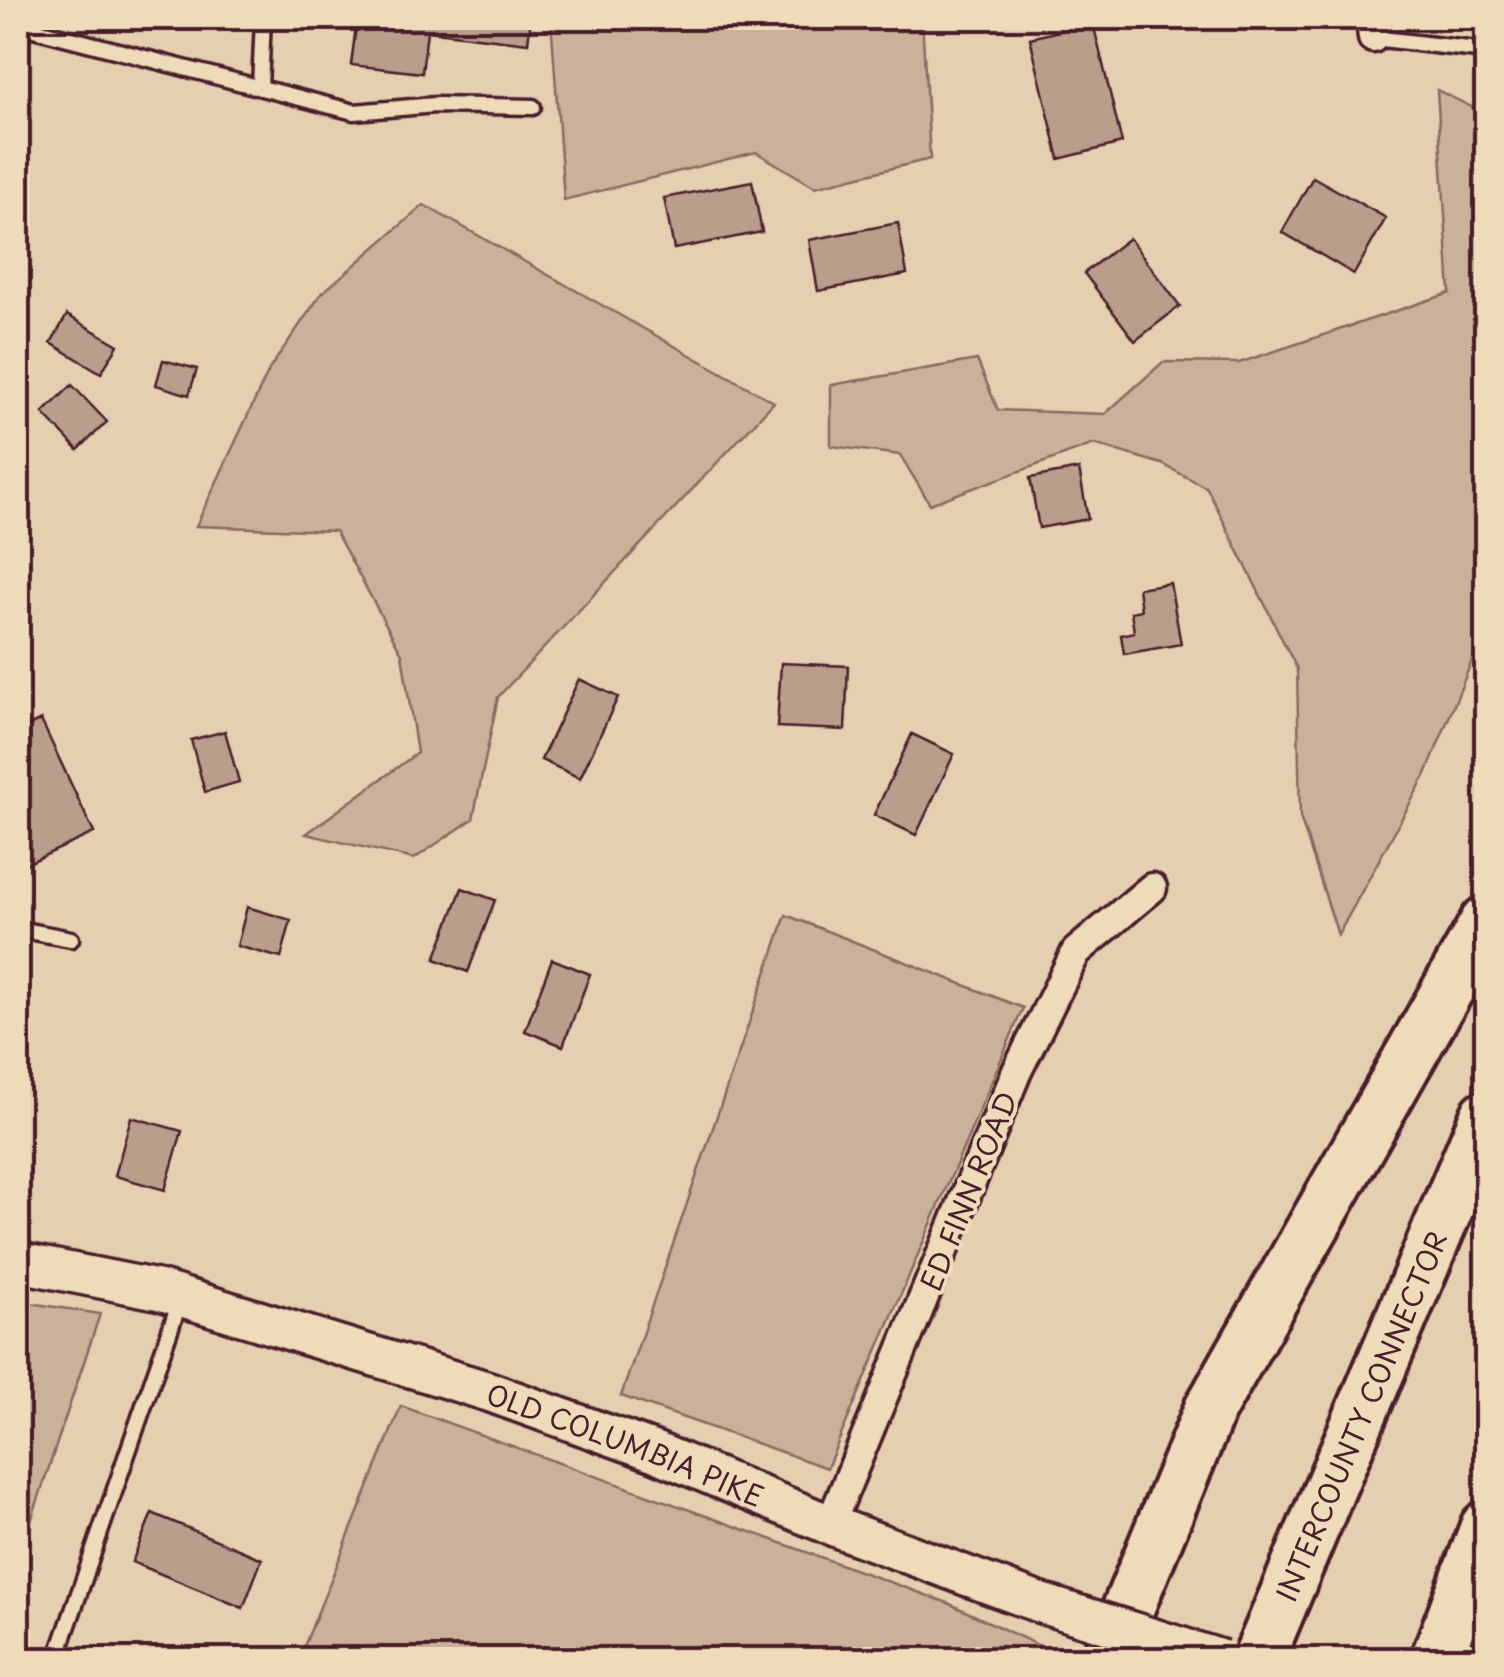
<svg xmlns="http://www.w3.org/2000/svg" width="1504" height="1677" viewBox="0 0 1504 1677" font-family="'Playpen Sans',sans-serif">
<rect width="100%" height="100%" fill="#e4d0b1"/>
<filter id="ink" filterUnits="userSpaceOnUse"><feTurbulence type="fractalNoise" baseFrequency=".01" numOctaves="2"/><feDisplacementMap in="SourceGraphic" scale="20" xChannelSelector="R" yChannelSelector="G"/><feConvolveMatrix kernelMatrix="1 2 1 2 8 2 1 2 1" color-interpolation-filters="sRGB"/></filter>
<g filter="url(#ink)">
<path fill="#cab29a" stroke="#8a6862" stroke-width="2.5" d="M551,18h371l8,141 -115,28 -59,-35 -192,48z
M1437,90l49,24v512l-60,148 -88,161 -38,-118 -3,-148 -90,-181 -45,-24 -68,-20 -164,60 -30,-49 -69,-9v-61l146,-25 21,50 107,4 58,-52 76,1 211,-70z
M424,205l350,197 -276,295 -25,122 -59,40 -108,-25 111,-81 -15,-99 -67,-123 -139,-5 74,-158 51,-74z
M786,915l237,93 -196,460 -206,-72z
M18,1301l82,13 -82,246z
M401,1406l547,197 113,53 -762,3z"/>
<path fill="#b99e8c" stroke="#4a1f2b" stroke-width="2.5" d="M357,18h174l-3,25 -101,-12 -5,42 -71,-8z
M1093,23l29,120 -63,16 -29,-121z
M1313,177l73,41 -32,56 -72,-42z
M752,181l10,51 -88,17 -10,-51z
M898,223l9,51 -89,17 -9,-51z
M1129,238l51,68 -45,35 -51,-68z
M67,315l51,30 -17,28 -50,-30z
M163,360l34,9 -8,26 -33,-10z
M72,385l35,37 -29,28 -35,-37z
M1079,469l9,50 -49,9 -9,-50z
M1170,583l11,61 -57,10 -3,-19 13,-3 -3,-20 10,-2 -3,-22z
M781,663l67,3 -3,64 -68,-3z
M579,679l39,18 -38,81 -39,-18z
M41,720l53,113 -68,31 -8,-18v-115z
M225,731l14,51 -34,10 -14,-52z
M912,734l42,20 -38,81 -42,-20z
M462,888l33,12 -27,72 -33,-13z
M247,907l44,13 -10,38 -44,-12z
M552,959l38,15 -27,72 -38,-15z
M131,1117l51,14 -17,59 -50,-14z
M152,1513l110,46 -19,49 -111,-46z"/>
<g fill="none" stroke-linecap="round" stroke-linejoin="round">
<g stroke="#4a1f2b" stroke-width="21">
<path id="service" d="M18,25l336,87 81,-7 98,2
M1373,38l113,13
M260,88l3,-70
M18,929l53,10
M56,1660l125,-362"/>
</g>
<g stroke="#4a1f2b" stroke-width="35">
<path id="minor" d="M1371,18l2,20
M830,1525l187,-454 59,-119 76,-64"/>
</g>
<g stroke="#4a1f2b" stroke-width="45">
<g id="secondary">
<path id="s1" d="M18,1262l141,28 328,101 169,61 174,73 210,78"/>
</g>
</g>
<g stroke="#4a1f2b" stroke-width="58">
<g id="motorway">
<path d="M1107,1660l103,-251 276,-487"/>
<path id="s2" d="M1258,1660l228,-544"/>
<path d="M1436,1660l50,-133"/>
</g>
</g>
<use href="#service" stroke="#eedbb9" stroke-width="14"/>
<use href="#minor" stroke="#eedbb9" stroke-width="28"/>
<use href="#secondary" stroke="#eedbb9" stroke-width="38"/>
<use href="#motorway" stroke="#eedbb9" stroke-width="50"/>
<g stroke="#4a1f2b" stroke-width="45" stroke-linecap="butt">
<path id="secondary-bridge" d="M1040,1603l182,57"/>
</g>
<use href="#secondary-bridge" stroke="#eedbb9" stroke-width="38"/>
</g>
</g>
<g text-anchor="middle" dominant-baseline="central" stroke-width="8" stroke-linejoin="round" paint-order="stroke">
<g font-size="28" fill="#4a1f2b" stroke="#eedbb9">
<text transform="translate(968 1191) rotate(-68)">ED FINN ROAD</text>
<text stroke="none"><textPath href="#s2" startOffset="265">INTERCOUNTY CONNECTOR</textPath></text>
<text stroke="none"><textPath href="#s1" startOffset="635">OLD COLUMBIA PIKE</textPath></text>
</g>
</g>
<rect width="1504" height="1677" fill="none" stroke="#eedbb9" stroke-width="60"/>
<rect x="30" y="30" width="1444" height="1617" fill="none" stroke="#4a1f2b" stroke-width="4" filter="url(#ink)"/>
</svg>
